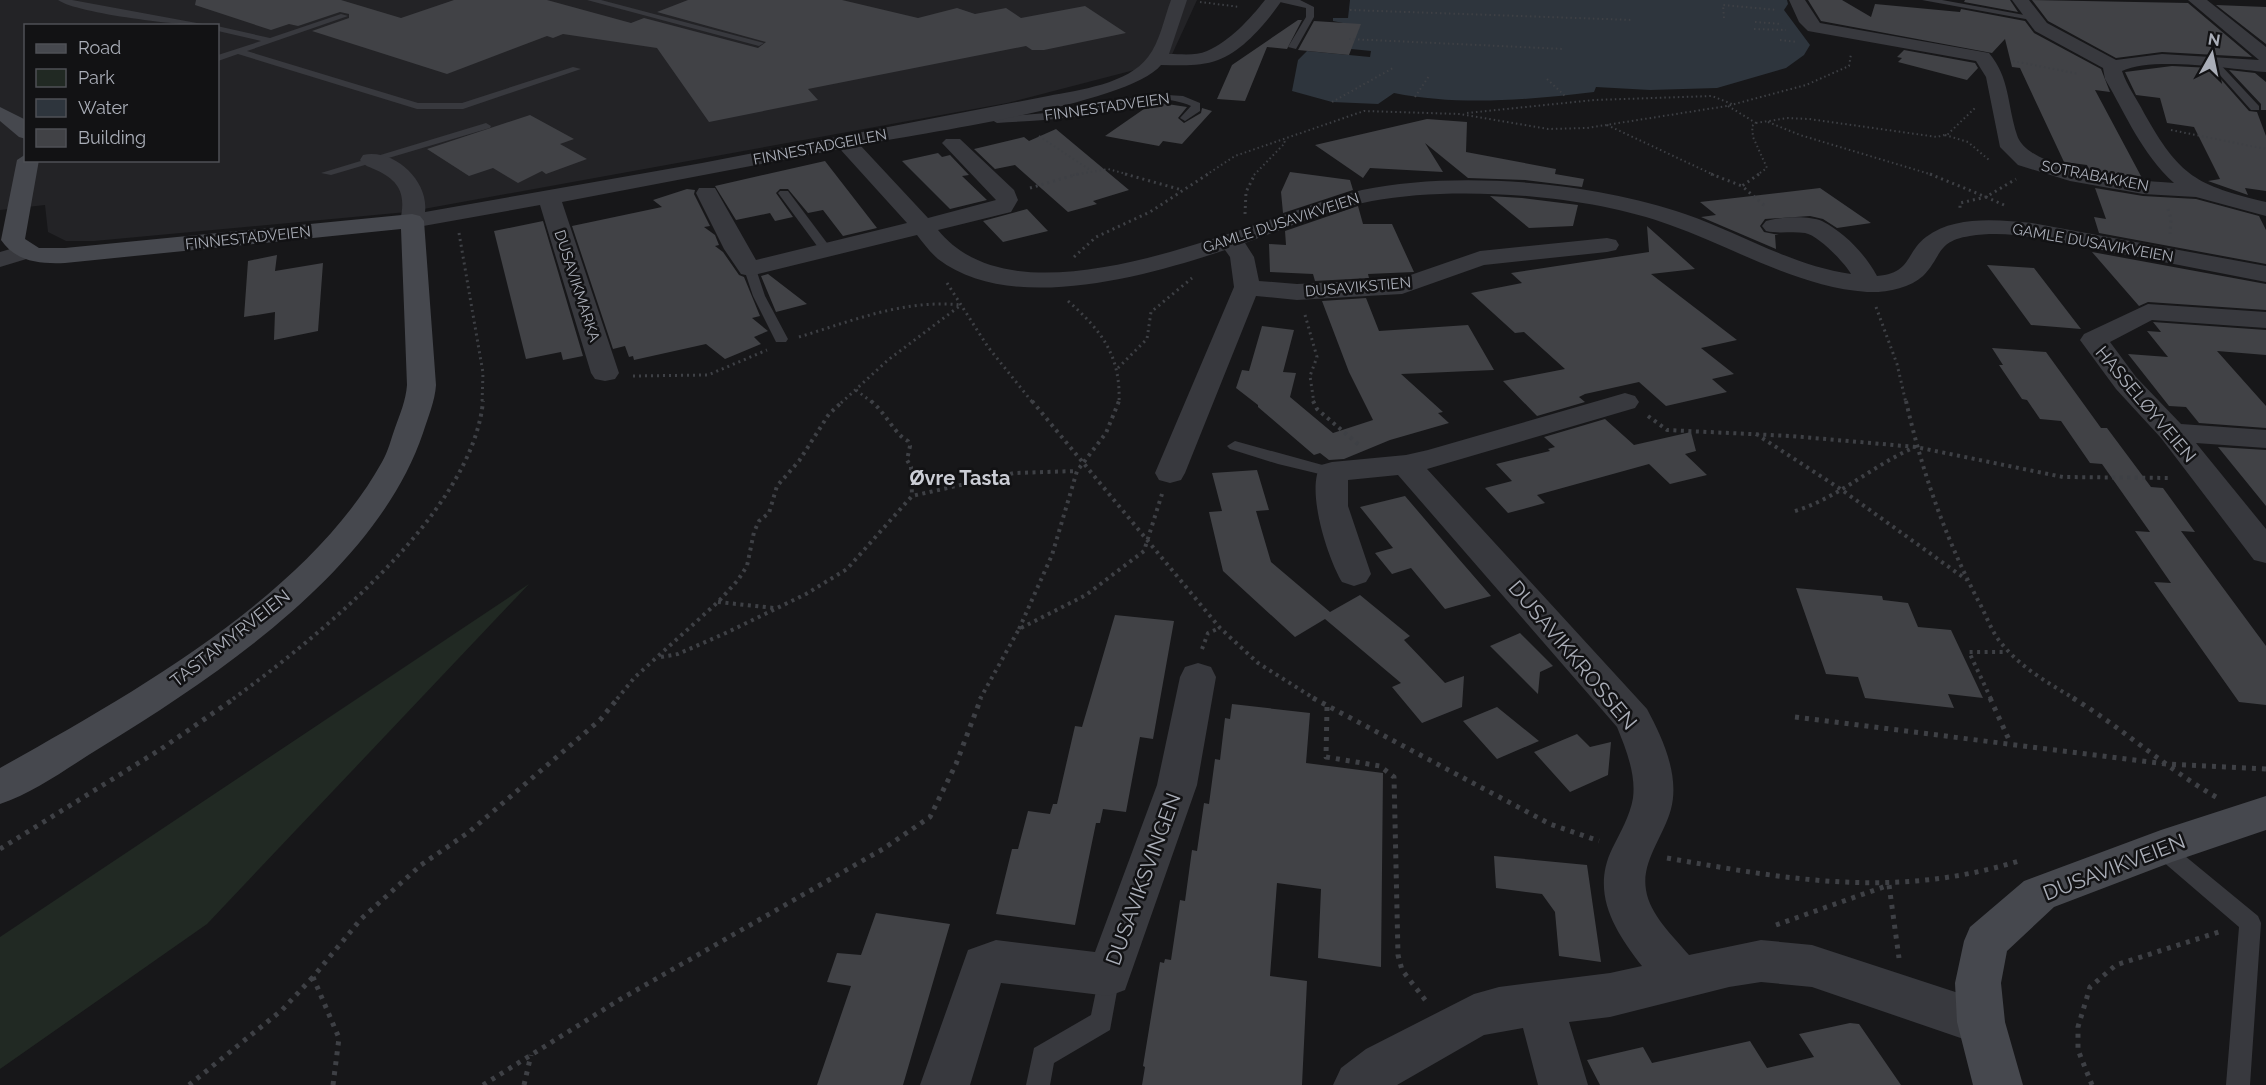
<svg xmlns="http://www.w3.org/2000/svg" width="2266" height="1085" viewBox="0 0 2266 1085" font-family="Raleway,sans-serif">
<rect width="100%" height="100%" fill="#171719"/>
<path fill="#232326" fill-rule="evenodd" d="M0,0h1197l-28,61 -162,42 -600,109 -313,29h-28l-18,-9 -3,-27 -45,5zM26,26h192v134h-192z"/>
<path fill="#212923" d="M529,584l-322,340 -207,145v-132z"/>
<path fill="#2e353d" d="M1350,0h437l1,4 -4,6 26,35 -6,10 -18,13 -69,20 -67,2 -54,-3 -2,5c-66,8 -135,14 -200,1l-16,11 -46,-2 -40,-11 6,-31 9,-9 63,6 1,-6 -59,-6 36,-21 -15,-3v-3h15z"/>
<path fill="#414246" d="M196,0h145l60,18 53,-18h93l84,23 13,-5 114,30 8,-6 -109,-30 31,-12h154l76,18 39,-10 18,6 31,-6 15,10 64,-12 41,27 -82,17h-12l-6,-4 -218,43 10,11 -109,22 -52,-74 -94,-14 -10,4 -6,-2 -100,38 -135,-43 37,-13v-4l-9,-2 -42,14 -9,-2 -18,6 -76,-25z
M1808,0h34l29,17 4,-13 85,8 1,-3 64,12 9,12 67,36 9,23 -15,-2 47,88 -53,-8 -2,-5 -23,-3 -44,-94 -8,-1 -7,-28 -13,14 -171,-32z
M1965,0h45l8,12 -54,-10z
M2032,0l156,3 64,54 -90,-5 -46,6 -68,-37z
M2216,5l50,2v37z
M1298,20h4l-15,29 -20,-2 -22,54 -28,-2 15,-34z
M1314,21l47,3 -12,31 -51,-5z
M1904,50l71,13 3,5 -11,12 -69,-18 4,-4 -5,-1z
M2172,66l39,2 38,43 8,1 9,24v55l-21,-3 3,7 -40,-14 12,-2 -26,-52 -27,-4 -7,-25 -24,-3 -11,-23z
M2229,70l26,3 11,9v28h-5v-6z
M1154,102l33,5 -9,11 6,5 17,-10 1,-5 10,3 -30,33 -19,-3 -4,5 -54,-10z
M530,115l44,24 -14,5 27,15 -41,15 -4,-3 -24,12 -25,-15 -24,8 -42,-27z
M1427,119l40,3 -1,30 90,17 -1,5 29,5 -2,8 -57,-7 -57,-2 -43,-35 18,29 -73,-4 -7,10 -48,-33z
M1056,129l73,61 -36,11 4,3 -29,8 -53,-47 -20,4 -21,-20 50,-12 5,4z
M938,153l4,4 8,-2 19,20 -7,1 25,24 -37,9 -48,-48z
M825,161l52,67 -34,8 -20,-26 -15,3 -20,-24h-8l-4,4 17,24 -18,4 -5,-8 -34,7 -21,-34z
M1290,172l60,8 3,10 -70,23 -2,-21z
M1820,188l51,35 -34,5 -14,-9 -13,-3 -45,3 -5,7 4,6 15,3h-4l1,14 -75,-32 15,-2 -16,-13z
M2095,188l48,8 53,3 63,17 7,14v34l-167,-31 -5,-16 12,2z
M687,189l8,1 -1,4 16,32 -6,1 11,8 4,10 -4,1 8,6 16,23 5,2 16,39 -8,2 16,13 -14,6 7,7 -36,15 -19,-15 -72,16 -1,-4 -4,1 -4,-11 -12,3 -41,-123 90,-19 -9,-7z
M1490,196l32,2 56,7 -5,21 -44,2z
M1358,206l5,18h29l22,48 -46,2 1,4 -54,3 -2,-7 -43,-2 -1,-28 17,1 -1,-14z
M1027,209l21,22 -45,11 -20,-21z
M543,221l40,135 -20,4 -2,-8 -35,7 -32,-128z
M1647,226l48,43 -44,5 86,66 -36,8 33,26 -22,5 15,13 -61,14 -27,-24 -54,12 -6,3 6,5 -48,14 -34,-35 62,-12 -41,-37 -9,1 -44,-40 51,-10 -11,-10 138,-21z
M2092,252l174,32v26l-118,-8 -9,4z
M277,255l-2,16 48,-8 -5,68 -44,9 1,-28 -31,5 4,-56z
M1987,265l47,3 47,61 -50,-4z
M768,274l39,30 -31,8 -15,-36z
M1366,298l13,33 89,-6 26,45 -93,4 42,38 -5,1 11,10 -59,17 -46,19 -15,1 -9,-7 -6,2 -56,-48v-2l-22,-17 6,-18 7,1 13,-45 32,4 -11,42 13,1 -6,24 43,36 40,-13 -24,-48 -27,-71z
M2153,322l113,8v25l-49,-4 49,55v22l-67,-5 -13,-16 -17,-1 -41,-52 40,3 -21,-26 14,1z
M1992,348l54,4 55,76h6l44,59 12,1 32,44 -14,-1 85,115v59l-27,-3 -85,-120 17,1 -36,-52 15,1 -48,-68 -12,-1 -29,-42 -21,-2 -13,-19 -5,-1 -23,-34h4z
M1605,419l29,26 57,-13 5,19 -11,3 22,21 -37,9 -21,-20 -112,31 8,8 -37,10 -23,-25 27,-7 -16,-17 54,-13 -2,-2 7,-2 -11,-10z
M2218,447l48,3v56z
M1257,470l12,40 -13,1 15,51 59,50 30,-17 50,41 -6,4 41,43 19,-7 -2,31 -40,16 -30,-36 9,-4 -76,-64 -30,18 -72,-66 -14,-59 13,-1 -10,-38z
M1405,496l53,62 33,38 -46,13 -34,-41 -19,6 -17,-21 18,-5 -33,-41z
M1796,588l86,8 1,4 25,3 10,24 33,3 32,68 -35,-4 6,14 -89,-10 -7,-21 -32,-3z
M1115,615l59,6 -21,118 -13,-2 -14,75 -23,-3 -3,14h-4l-21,102 -79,-11 16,-65h6l10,-38 22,3 3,-10h4l18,-78 7,1z
M1520,633l33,33 -13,6 -2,22 -48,-48z
M1232,704l78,9 -4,50 77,10 -2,194 -63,-9 3,-69 -44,-6 -7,93 37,5 -5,104h-160l3,-18 -2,-1 17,-104 4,1 1,-4 6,1 9,-60 5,1 7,-51 5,1 7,-48 5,1 6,-45 5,1 5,-42 5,1z
M1497,707l42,34 -42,18 -34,-38z
M1577,734l13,13 21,-5 -3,33 -38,17 -36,-40z
M1494,856l93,9 14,97 -42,-6 -4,-44 -13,-18 -46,-6z
M876,913l74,11 -47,161h-86l34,-99 -24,-4 10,-29 24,2z
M1850,1023l9,1 42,61h-301l-13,-25 56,-13 9,16 98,-22 17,27 47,-11 -15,-23z"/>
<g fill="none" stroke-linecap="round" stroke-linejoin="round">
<path stroke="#3e4045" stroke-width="2" stroke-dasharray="1.5 3" stroke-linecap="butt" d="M1200,2l40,5
M1350,10l283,10
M1724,18l-1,-13 54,5
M1755,22l27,2
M1754,29l32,1
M1349,39l215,10
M1780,40l17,2
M2013,61l66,13
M1547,79l18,17
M1415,97l14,-21
M1332,102l61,-34
M1728,106l28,17 -4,3 1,11 14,31 -10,7
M1467,113l127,-13 118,-4 20,8
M1768,122l32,13 133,40
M1756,123l32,-5 21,1 128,18 11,-3 28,-27
M1607,125l107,50
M2171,130l95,19
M1945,135l23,7 21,18
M1039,136l51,34
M1073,175l35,-6 22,6
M1206,175l29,-19 129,-45 96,3 88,15 39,-1 140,-22 79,-21 43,-19 2,-12
M1254,175l31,-32 -1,-3"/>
<path stroke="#3e4045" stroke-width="3" stroke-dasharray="2 4" stroke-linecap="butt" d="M1125,174l57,16
M1711,174l31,12
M1759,174l-17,12 23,20
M1930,174l56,23 -26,6v6
M1030,188l48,-14
M2004,205l-18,-8 30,-18
M2168,209l3,10 -1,15
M1245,214l1,-22 9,-18
M459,233l24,140 -1,30
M1074,257l22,-20 54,-25 58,-38
M947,283l41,64 45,56
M1068,301c34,30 53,55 51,102
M1876,307l21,57 9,39
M1305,315l12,42 -7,19 4,27
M799,337c53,-16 105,-38 162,-32
M1118,368l29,-29 4,-27 41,-34
M633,376l75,-1 59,-25
M856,390l17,13
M841,403l47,-43 73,-55"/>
<path stroke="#3e4045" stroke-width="4" stroke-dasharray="3 4.5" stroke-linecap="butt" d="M871,401c14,11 25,35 37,40l2,5 -3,14 4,7 1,29
M1032,401l188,227 38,35 57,36
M1313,401l4,8 42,36
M1906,401c16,71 40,139 74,203 7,13 12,29 22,40 19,24 48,40 73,55
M1648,416l19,14 124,6 125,11 147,30 109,1
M1756,434l86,56 125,90
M1795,511c43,-13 77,-45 118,-63
M718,602l56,6
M1019,629l33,-74 25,-84 29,-38 13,-32
M1202,649l6,-16 12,-5
M661,657l17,-3 50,-22 78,-38 41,-25 65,-73 102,-23 63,-2
M233,699c85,-62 240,-187 250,-298
M617,699l18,-22 83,-75 20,-22 9,-14 7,-34 5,-11 10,-8 8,-27 22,-25 30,-47 14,-13
M980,699l39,-70 67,-34 58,-44 18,-57
M1991,699l-22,-47h37"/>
<path stroke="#3e4045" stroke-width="5" stroke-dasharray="4 6" stroke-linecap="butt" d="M1313,698l237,126 49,17
M1990,698l20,44
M2073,698c49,30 93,70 143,99
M1327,707l-1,50 54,9 14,11 4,178 4,15 24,31
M1795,717l371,47 100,5
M0,849l161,-100 74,-51
M1667,858c125,22 228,41 352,3
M1776,925l113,-40 10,73
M189,1085l93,-75 31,-33
M333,1085l6,-47 -26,-61 48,-58 60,-54 48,-33 131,-112 18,-22
M483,1085l136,-85 264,-151 47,-32 26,-53 25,-66
M524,1085l7,-30
M2092,1085l-14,-35v-23l12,-40 26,-22 106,-34"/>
<path fill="#38393e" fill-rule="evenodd" d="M58,0h14l141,26c-28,0 -135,-12 -155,-26z
M587,0h14l163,43 -5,3z
M1271,0h29l14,7v10l-18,32 -8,-2 18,-30v-9z
M1922,0h20l93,17 -4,3z
M341,14l7,2 -101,35 171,52h44l111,-36 8,2 -118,40h-46l-179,-55 -20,7v-6l43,-14 -43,-10 -1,-5 53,12z
M2211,61h6l42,45v4h-8l-40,-45z
M1152,94l31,2 17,7v8l-15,10 -5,-3 11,-12c-38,-17 -81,4 -119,11 -25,4 -50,4 -75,6l-5,-3 5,-3 74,-6z
M486,123l5,3 -1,2 -159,47 -10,-2z
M780,191h8l45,60 -2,3h-8l-45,-61z
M750,265l6,4 9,27 23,43 -2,3h-10l-23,-46 -9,-27z
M1235,441l102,28 3,3 -8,5 -54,-13 -48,-15 -3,-3z
M2161,839l7,3 90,74 3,7 -11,162h-24l13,-158 -85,-73 -4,-6 4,-6z
M1109,964l8,3 3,8 -10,55 -56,33 -4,22h-24l8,-37 57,-33 10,-48z"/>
<path fill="#38393e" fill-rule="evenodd" d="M1171,0h16l-18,54c12,0 27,2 38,-3 23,-10 43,-32 58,-51h17c-14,21 -39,51 -64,60 -18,7 -38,5 -57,5 -31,39 -243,69 -301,80l68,73 68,-18 -54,-57 4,-4h14l54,51 4,10 -7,12 -73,18c85,105 319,-14 424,-40 96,-20 230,-8 323,24 55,19 108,52 166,60 -6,-11 -33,-39 -46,-41 -13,-2 -26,1 -39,-2l-4,-5 4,-5c14,-4 42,-6 56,0 23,12 43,33 55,55 35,-3 28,-23 49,-39 29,-22 73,-17 106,-14l234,43v16c-56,-11 -113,-22 -169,-33 -41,-7 -85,-20 -127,-13 -34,5 -28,21 -47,40 -13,12 -38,17 -56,16 -70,-5 -132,-44 -197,-67 -82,-30 -212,-40 -298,-24 -43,8 -85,27 -127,42l9,14 5,24 38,3 102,-5 81,-28 127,-13 9,2 3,5 -3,5 -9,2 -123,13 -82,29 -105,6 -41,-4 -71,177 -4,7 -11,3 -11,-3 -4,-7 79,-186 -4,-30 -5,-7c-78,26 -214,65 -287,9 -8,-7 -14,-15 -21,-24l-167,41 -9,-2 -17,-25 -28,-56 3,-5h16l41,72 151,-37 -67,-74 -278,53 57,171 -4,6 -10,2 -10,-2 -4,-6 -51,-168 -128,23 -8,-2 -4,-5c6,-25 1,-40 -24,-51 -6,-3 -12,-4 -16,-10l3,-5c31,-7 66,26 62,57l277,-49 346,-67c31,-6 80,-12 100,-39 12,-15 16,-39 23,-57z
M1789,0h16l15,23 169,30c21,25 18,51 28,82 11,37 122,46 157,48 -32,-29 -48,-68 -69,-104l-2,-11 -68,-37 -23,-31h17l18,23 69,37 46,-6 97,6 -71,-60h19l59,47v25c-35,-3 -113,-16 -144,-1 5,15 15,28 22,42 36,64 52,72 122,89v14l-70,-19 -53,-3 -73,-13 -52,-16 -18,-18 -14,-70 -10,-16 -168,-30 -9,-9z
M24,245l9,2 3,5 -3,5 -33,10v-15z
M2148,304l118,8v16l-114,-8 -42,22 26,35 45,47 85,6v18l-70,-5 70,86v34l-12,-3 -93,-122 -45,-49 -36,-49 4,-6z
M1625,393l10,3 4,6 -4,6 -208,61 220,240c15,28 33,66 24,100 -7,27 -30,52 -25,81 4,25 27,46 43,65l72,-15 51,5 186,61 7,16 -7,16 -17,7 -169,-58 -51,-5 -32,5 -119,30 -41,5 19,63h-50l-15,-57 -39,7 -87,50h-64l8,-17 25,-19 108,-55 25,-7 111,-14 32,-7c-28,-36 -51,-73 -30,-117 8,-16 18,-33 21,-51 3,-24 -7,-49 -16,-71l-219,-252 -50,5v26l23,68 -5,8 -12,4 -12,-4c-14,-23 -37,-93 -21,-117l11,-3 74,-7 22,-5z
M1198,663l13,4 5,10 -19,108 -72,205 -16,6 -108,-13 -31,102h-50l48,-135 28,-10 99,12 62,-167 23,-108 5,-10z"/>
<path fill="#46484e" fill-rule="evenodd" d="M0,107l26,13v19l-7,-2 -19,-16z
M26,154v6h13l-14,79 14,9h26l347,-34 8,2 4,5 12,164c-1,16 -8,32 -13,48 -46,136 -203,241 -320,313 -33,20 -67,46 -103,58v-36c131,-74 307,-171 382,-306 6,-10 9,-23 13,-34 5,-14 11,-28 12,-43l-6,-156 -336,34c-25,1 -49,-1 -64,-23l16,-80z
M2266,796v34l-94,32 -118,45 -47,44 -6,32 4,39 18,63h-50l-16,-63 -2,-39 9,-42 6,-14 54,-46 137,-51z"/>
</g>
<g text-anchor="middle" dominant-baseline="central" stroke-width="5" stroke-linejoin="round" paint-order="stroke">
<g font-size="15" fill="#aaaeb8" stroke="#121214">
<text transform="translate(1107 107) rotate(-8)">FINNESTADVEIEN</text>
<text transform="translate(820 147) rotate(-11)">FINNESTADGEILEN</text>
<text transform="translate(2095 176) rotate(11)">SOTRABAKKEN</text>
<text transform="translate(1281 223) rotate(-18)">GAMLE DUSAVIKVEIEN</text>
<text transform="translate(248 238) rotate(-6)">FINNESTADVEIEN</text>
<text transform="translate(2093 243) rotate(10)">GAMLE DUSAVIKVEIEN</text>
<text transform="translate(577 286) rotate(72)">DUSAVIKMARKA</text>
<text transform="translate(1358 287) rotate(-5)">DUSAVIKSTIEN</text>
</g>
<g font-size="18" fill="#aaaeb8" stroke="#121214">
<text transform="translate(2146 404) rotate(50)">HASSELØYVEIEN</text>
<text transform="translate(230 638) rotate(-38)">TASTAMYRVEIEN</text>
</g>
<g font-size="20" font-weight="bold" fill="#cbcdd5" stroke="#121214">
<text x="960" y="478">Øvre Tasta</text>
</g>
<g font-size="21" fill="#aaaeb8" stroke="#121214">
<text transform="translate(1573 655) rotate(50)">DUSAVIKKROSSEN</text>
<text transform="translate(2114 867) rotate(-21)">DUSAVIKVEIEN</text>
<text transform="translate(1143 879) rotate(-70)">DUSAVIKSVINGEN</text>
</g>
</g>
<rect x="24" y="24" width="195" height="138" fill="#121214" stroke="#4f5056" stroke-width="1.5"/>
<rect x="36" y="44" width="30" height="9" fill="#46484e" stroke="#4f5056" stroke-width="1.5"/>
<text x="78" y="54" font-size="18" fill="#aaaeb8">Road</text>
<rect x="36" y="69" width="30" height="18" fill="#212923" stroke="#4f5056" stroke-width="1.5"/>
<text x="78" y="84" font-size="18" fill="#aaaeb8">Park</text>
<rect x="36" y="99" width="30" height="18" fill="#2e353d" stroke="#4f5056" stroke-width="1.5"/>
<text x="78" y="114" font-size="18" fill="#aaaeb8">Water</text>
<rect x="36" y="129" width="30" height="18" fill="#414246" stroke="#4f5056" stroke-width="1.5"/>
<text x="78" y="144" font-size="18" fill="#aaaeb8">Building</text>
<g transform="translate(2212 54) rotate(9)" stroke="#121214" stroke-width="4.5" paint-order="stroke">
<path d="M0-4.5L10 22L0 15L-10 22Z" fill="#aaaeb8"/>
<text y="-9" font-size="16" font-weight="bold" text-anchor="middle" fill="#aaaeb8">N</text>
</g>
</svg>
